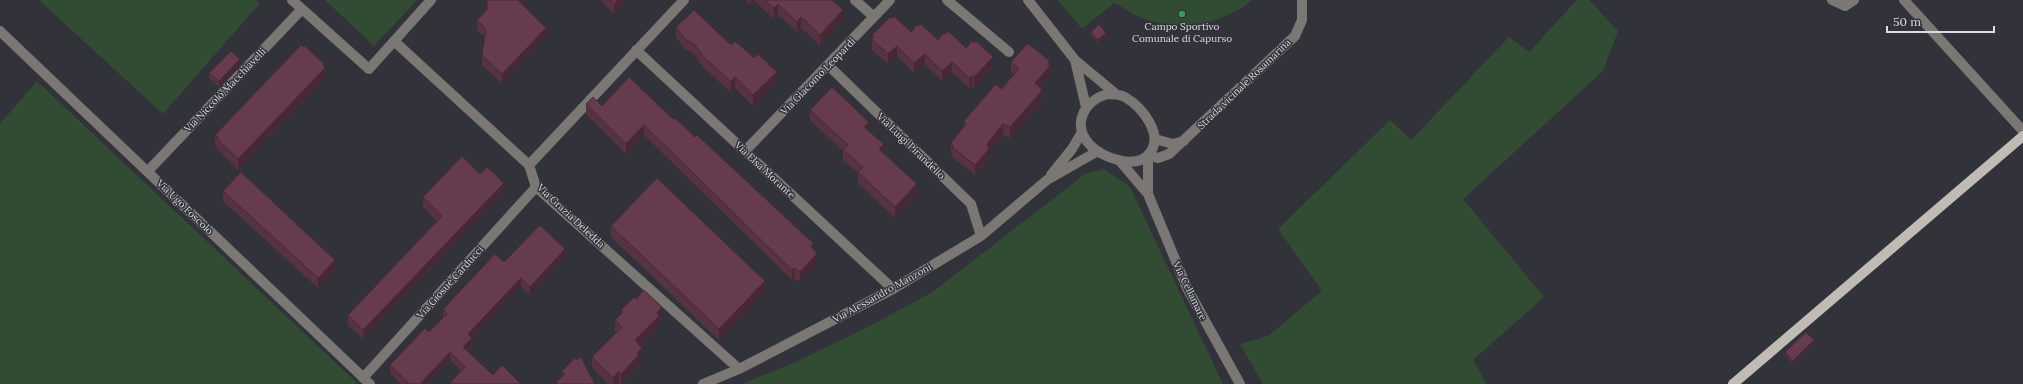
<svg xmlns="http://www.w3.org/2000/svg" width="2023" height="384" viewBox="0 0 2023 384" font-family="Lora,serif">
<rect width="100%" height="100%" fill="#32333a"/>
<path fill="#324b33" d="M39,0h217l4,3 -97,111z
M325,0h92l-43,46z
M1058,0h194c-31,26 -74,31 -111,18 -9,-4 -18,-11 -27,-15l-32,26z
M1577,0h12l29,31 -15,40 -140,128 81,98 -71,63 14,24h-224l-23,-40 28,-8 54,-45 -44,-62 112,-109 21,20 98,-103 20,15z
M37,81l321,303h-358v-260z
M1104,169l26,18 93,197h-481l56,-23 72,-35 64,-35 151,-117z"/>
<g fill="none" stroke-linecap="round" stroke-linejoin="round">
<path stroke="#7a7774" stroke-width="10" d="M292,0l77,69 62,-69
M855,0l19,17
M947,0l62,52
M1028,0l47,60 41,34
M1832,0l13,6 9,-6
M1904,0l119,131
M0,31l370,353
M394,41l135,124 7,22 203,182
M636,50l257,239
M1075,60l11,47
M828,65l143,139 10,32
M1107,94c6,0 12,0 18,3 17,10 40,38 24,57 -13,16 -47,4 -59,-9 -19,-20 -6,-44 17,-51z
M1155,139l18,5 11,-3
M745,151l145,-151
M1119,160l29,34 39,94 53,96
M529,165l155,-165
M148,171l154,-162
M1051,175l21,-26 10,-17
M1148,194v-39l10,3 11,-4 126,-118 7,-16v-20
M363,378l173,-191
M703,384l36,-15 154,-80 88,-53 66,-56 51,-29"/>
<path stroke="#c1bbb5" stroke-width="10" d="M1733,384l290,-248"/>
</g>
<path fill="#573342" d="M487,0h39l-4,4 24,33 -44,47 -20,-19v-10l3,-18 -8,-7v-10l10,-9z
M600,0h27l-13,14z
M746,0h86l11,21 -23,24 -19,-17 -4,4 -19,-17 -4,4 -19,-18 -4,4z
M891,18l20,14 55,16 27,19 -19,21 -2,-2 -2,3 -18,-17 -10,9 -17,-17 -11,9 -17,-17 -9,8 -16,-14v-15z
M676,27l55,18 46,37 -24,24 -18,-18 -4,5 -29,-27 -7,-11 -11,-7 -8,-11z
M1091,32l15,4 -8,7 -7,-8z
M1011,62l39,14 -10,12 2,12 -1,3 -31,35 -7,-3 -14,17v8l-14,15 -23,-18v-2l-1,-1v-11l13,-16v-6l37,-32 13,-14 -3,-3z
M240,65l-21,22 -10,-9v-5z
M324,67l1,11 -87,92 -21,-21v-3l-2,-1v-10z
M586,104l16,2 71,13 141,130 3,15 -17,18 -6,-4 -2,2 -148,-145 -18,19 -40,-40z
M810,110l59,21 15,22 33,41 -22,24 -37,-35v-10l-15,-13v-9l-33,-31z
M480,174l24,18 -141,147 -15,-14v-10l89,-94 -14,-14v-10z
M223,191l112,79 -17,18 -95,-87z
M611,226l154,66 -46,48 -108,-103z
M565,257l-35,38 -9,-9 -49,51v9l-5,5 26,24 28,9h-71v-1l11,-12 -11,-11 -23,24h-26l-11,-11v-8l39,-33 14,-14v-9l61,-47z
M636,299l26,19 -3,3v5l-19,20 2,12 -3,3v5l-18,18 -2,-2 -2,2h-9l-16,-16v-11l25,-25 -2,-1v-11l6,-5v-5z
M1814,343l-21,21 -8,-9v-3z
M562,371l33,13h-39v-2l6,-5z"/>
<path fill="#472936" d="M517,0h9l-9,9z
M618,0h9l-13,14v-10z
M751,0h4v1l-4,4z
M778,4v11l-4,4v-11z
M843,10v11l-23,24v-10z
M801,17v11l-4,4v-10z
M546,28v9l-44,47v-10z
M1106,33v3l-8,7v-3z
M897,46v10l-9,8v-10z
M925,54v10l-11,9v-10z
M993,57v10l-19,21v-11z
M240,59v6l-21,22v-6z
M1050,61v15l-15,17v-10z
M952,62v10l-10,9v-10z
M324,64v4h1v10l-87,92v-11z
M777,72v10l-24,24v-11z
M972,76v10l-2,3v-10z
M735,77v11l-4,5v-11z
M1042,89l-1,14 -31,35v-11z
M869,122v10l-5,-5z
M1003,124v11l-14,17v8l-14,15v-10l12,-21z
M644,125v10l-18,19v-10z
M884,144v11l-5,-6z
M504,183v9l-141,147v-9z
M917,184v10l-22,24v-11z
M565,249v8l-35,38v-8z
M817,254v10l-17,18v-10z
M335,260v10l-17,18v-10z
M794,268v10l-2,2v-10z
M521,278v8l-53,56v-8z
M765,281v11l-46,48v-11z
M662,307v11l-3,3v5l-24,25v-11l22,-27z
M472,338v8l-9,9v-8z
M1814,340v3l-21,21v-3z
M642,348v10l-3,3v5l-18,18v-10l16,-21z
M450,352v8l-23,24h-7z
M619,371v11l-2,2h-4v-6z"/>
<path fill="#653b4d" stroke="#472936" d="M487,0h31l28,28 -44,46 -20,-19 4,-26 -9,-9 10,-10z
M610,0h8l-4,4z
M765,0h67l11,10 -23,25 -19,-18 -4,5 -19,-18 -4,4z
M694,10l37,35 4,-4 19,17 4,-4 19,18 -24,23 -18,-18 -4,5 -29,-27 -7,-10 -11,-7 -8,-11z
M894,16l17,16 6,-7 2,1 2,-2 17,16 6,-7 2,1 2,-3 18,17 6,-7 2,2 2,-2 17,16 -19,20 -2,-1 -2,3 -18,-17 -10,9 -17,-17 -11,9 -17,-17 -9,8 -16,-15 2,-2 -2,-2 18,-18 1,1z
M1099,24l7,9 -8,7 -7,-8z
M1027,44l3,1 20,16 -2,3 2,2 -15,17 7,6 -2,2 1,1 -31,35 -7,-3 -16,20 2,5 -14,16 -23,-18 2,-1 -3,-3 15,-19 -2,-3 32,-37 5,5 18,-20 -8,-7z
M301,45l3,2 1,-1 19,18 -1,2 2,2 -87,91 -21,-20 1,-2 -3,-2z
M231,51l9,8 -21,22 -10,-8z
M629,77l44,42 2,-1 20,19 2,-2 117,109 -3,2 6,8 -17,18 -6,-4 -2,2 -148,-145 -18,19 -40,-40 7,-7 9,9z
M832,87l37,35 -5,5 20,17 -5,5 38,35 -22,23 -37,-35 5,-5 -20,-17 5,-5 -38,-35z
M462,156l18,18 7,-7 17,16 -141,147 -15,-15 94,-99 -19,-19z
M241,172l94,88 -17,18 -95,-87z
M657,178l108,103 -46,48 -108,-103z
M540,225l25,24 -35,38 -9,-9 -53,56 4,4 -9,9 30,28 9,-10 19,19h-69l-2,-1 15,-16 -15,-15 -30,32h-10l-20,-19 35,-37 4,4 18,-18 -4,-5 52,-55 9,8z
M644,290l18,17 -5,6 2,3 -24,24 7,8 -5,5 2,2 -18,19 -2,-3 -6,7 -21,-21 30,-30 -7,-7 8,-8 -2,-2 13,-13 2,2z
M1806,332l8,8 -21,21 -8,-9z
M581,357l14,27h-37l-2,-2 9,-8 -3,-3 13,-13 2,2z"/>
<circle fill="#2e9e5b" stroke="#32333a" stroke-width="1.5" cx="1182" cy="14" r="4"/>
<g text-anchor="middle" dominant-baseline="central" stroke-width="3" stroke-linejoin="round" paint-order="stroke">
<g font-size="10" fill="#dbdce0" stroke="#32333a">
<text x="1182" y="26">Campo Sportivo<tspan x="1182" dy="12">Comunale di Capurso</tspan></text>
</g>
<g font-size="10" fill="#dbdce0" stroke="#32333a">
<text transform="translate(818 76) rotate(-46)">Via Giacomo Leopardi</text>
<text transform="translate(1244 84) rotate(-44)">Strada vicinale Rosamarina</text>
<text transform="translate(225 90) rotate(-46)">Via Niccolò Macchiavelli</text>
<text transform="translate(911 146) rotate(44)">Via Luigi Pirandello</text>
<text transform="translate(765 170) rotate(43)">Via Elsa Morante</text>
<text transform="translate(185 207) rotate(44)">Via Ugo Foscolo</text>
<text transform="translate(571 216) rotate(43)">Via Grazia Deledda</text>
<text transform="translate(450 282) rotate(-48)">Via Giosuè Carducci</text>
<text transform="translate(1190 291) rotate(64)">Via Cellamare</text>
<text transform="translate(882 293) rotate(-29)">Via Alessandro Manzoni</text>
</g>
</g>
<path d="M1887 26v6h107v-6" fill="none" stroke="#dbdce0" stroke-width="2"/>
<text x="1893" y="26" font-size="12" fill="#dbdce0" stroke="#32333a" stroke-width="3" paint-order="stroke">50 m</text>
</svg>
